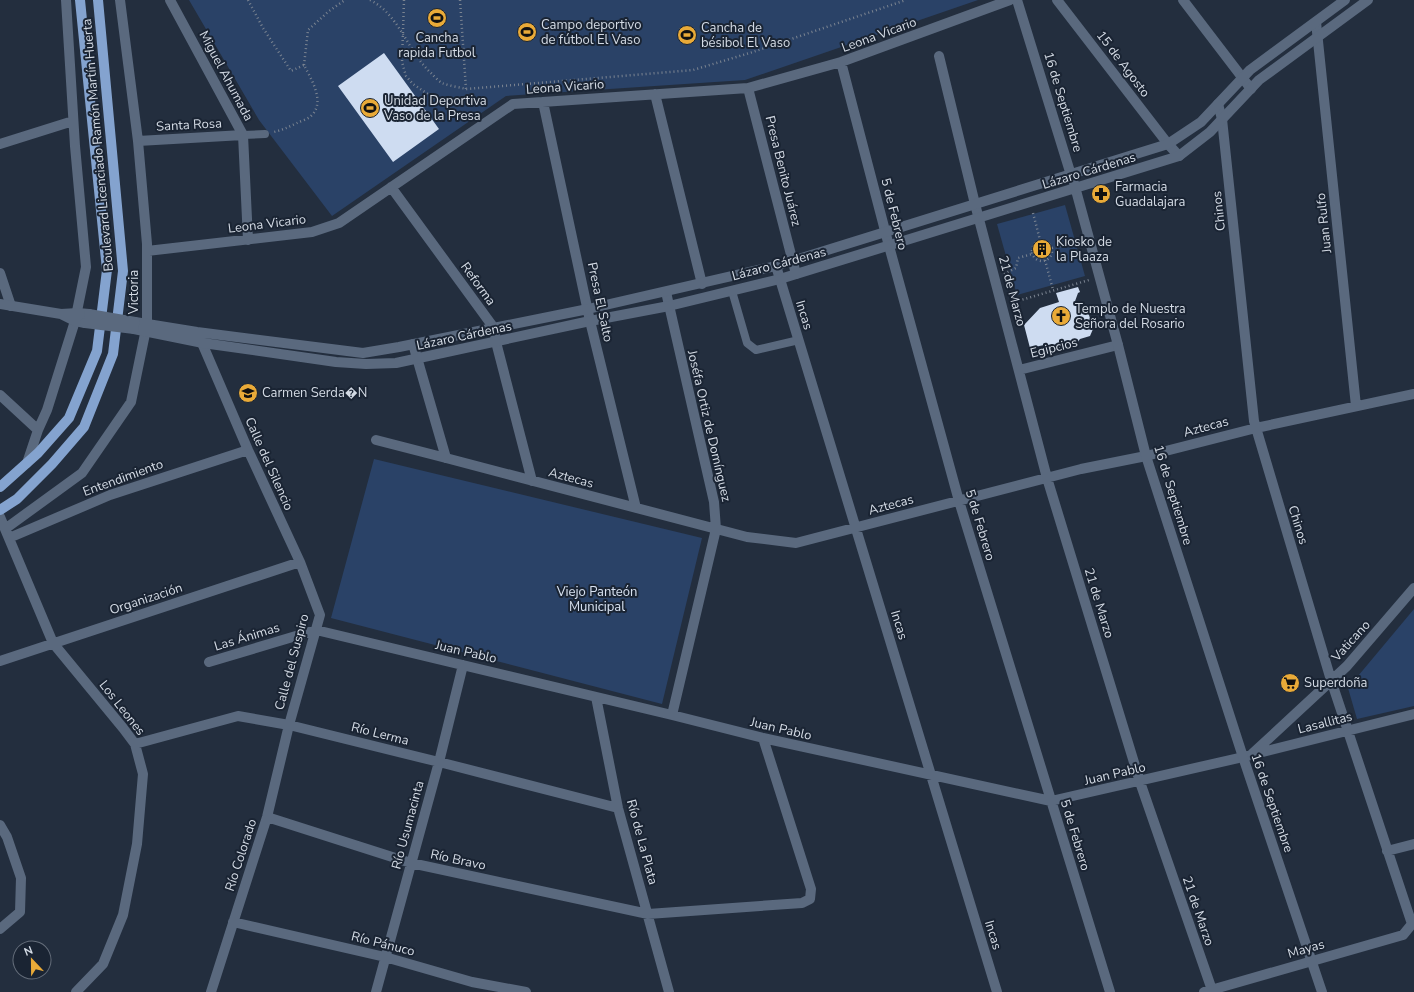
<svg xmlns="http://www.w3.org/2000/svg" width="1414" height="992" viewBox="0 0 1414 992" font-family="'Nunito Sans',sans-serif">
<rect width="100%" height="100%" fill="#232e3e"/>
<path fill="#2a4267" d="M189,0h789l-233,80 -239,16 -174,120 -73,-96z
M1065,205l20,71 -68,19 -20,-71z
M374,459l328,79 -40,166 -331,-86z
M1414,609v97l-57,13 -9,-31z"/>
<path fill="#cedcf1" d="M384,53l55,76 -46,33 -55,-76z
M1035 249a7 7 0 1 1 14 0a7 7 0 1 1-14 0Z
M1078,287l2,5 -2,1 -4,11 13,4 6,21 -3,7 -10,3 -7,9 -14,4 -15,-7 -14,3 -6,-23 16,-17 19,-6 -3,-9z"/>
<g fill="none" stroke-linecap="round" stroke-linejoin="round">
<path stroke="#7b8491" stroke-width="2.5" stroke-dasharray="1 3" stroke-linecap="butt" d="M248,0l15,28 28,43 13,-6c7,14 22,37 7,51 -3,3 -10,5 -14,7 -8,4 -15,7 -23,9
M370,0c30,15 37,51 61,73 3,3 7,8 11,10 7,3 17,4 24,6l227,-19 60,-18 153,-52
M404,0l-2,62 4,14 7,8 34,23
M460,0l6,89
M304,65l4,-35 21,-19 16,-11
M1033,213l7,27
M1032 251a10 10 0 1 1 20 0a10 10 0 1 1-20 0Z
M1052,248l15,-4
M1045,260l8,30
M1004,274l12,-6 2,-10 14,-4
M1011,303l78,-23 1,-1"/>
<path stroke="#5a697e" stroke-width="8" d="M243,135l22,-1
M732,291l15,52 9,7 43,-10"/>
<path stroke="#5a697e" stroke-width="10" d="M170,0l73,135 5,105
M1017,0l54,175
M1057,0l111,144 11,12
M1183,0l68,89
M1316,22l40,384
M939,56l36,148 72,274 93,304 72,208
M841,62l48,184 70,255 151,491
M748,88l48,186
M655,94l47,190
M543,102l47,219 46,187
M138,141l105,-6
M0,144l73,-23
M391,187l103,141 2,14 36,139
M147,251l165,-19 27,-9 174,-119 235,-16 93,-26 169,-62
M776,266l221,726
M0,273l11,33
M666,292l48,210 2,27 -44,186
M199,336l49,114 52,112 20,53 -31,110 -22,92 -56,175
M413,344l33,114
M1019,370l99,-25
M0,395l38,35
M376,440l70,18 301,79 49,6 285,-74 65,-13 110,-28 158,-34
M27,463l11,-33 9,-20 28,-89 11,-54 -11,-121 -9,-146
M0,517l53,126 70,85 12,16 8,30 -6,70 -14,71 -20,49 -27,28
M5,529l77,-56 49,-71 16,-78v-80l-9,-103 -18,-141
M9,538l101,-43 138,-45
M0,661l300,-99
M209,662l107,-32 356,85 91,23 288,63 192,-44 171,-43
M596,697l22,111 51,184
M135,744l103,-28 51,9 150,37 179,46
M1252,754l95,-88 67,-78
M267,817l144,46 237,51 154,-11 8,-4 1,-10 -48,-151
M0,825l7,12 14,41 -1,34 -20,17
M1387,851l27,-7
M233,922l152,35 87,25 54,10
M376,992l63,-230 24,-97
M1204,992l199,-57 9,-11 -81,-244 -77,-259 -32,-302 -4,-15"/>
<path stroke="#5a697e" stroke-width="10" d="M1074,183l44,162 28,111 97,301 79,235
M0,304l61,10 17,-1 11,1
M61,314l14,7 10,2
M135,322l62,10 166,21 36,-6 189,-38 188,-43 392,-122 33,-22 49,-52 95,-70
M134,329l69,14 133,19 30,2 30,-1 194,-42 79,-15 111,-27 399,-123 31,-24 49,-52 109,-80"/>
<path stroke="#84a3cf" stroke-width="10" d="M0,487l38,-34 31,-35 28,-67 10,-81 -27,-270
M0,510l17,-11 35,-35 32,-37 29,-73 10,-83 -25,-271"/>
<path stroke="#5a697e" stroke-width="10" d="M89,314l46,8
M85,323l49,6"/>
</g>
<defs>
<g id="stadium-disc" transform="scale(1)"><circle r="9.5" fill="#e9aa38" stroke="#1a2433"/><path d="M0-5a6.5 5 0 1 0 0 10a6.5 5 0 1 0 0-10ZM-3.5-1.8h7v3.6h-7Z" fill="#111"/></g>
<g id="pharmacy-disc" transform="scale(1)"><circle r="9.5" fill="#e9aa38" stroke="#1a2433"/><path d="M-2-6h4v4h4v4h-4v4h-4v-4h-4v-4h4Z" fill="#111"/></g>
<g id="building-disc" transform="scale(1)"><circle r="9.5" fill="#e9aa38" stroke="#1a2433"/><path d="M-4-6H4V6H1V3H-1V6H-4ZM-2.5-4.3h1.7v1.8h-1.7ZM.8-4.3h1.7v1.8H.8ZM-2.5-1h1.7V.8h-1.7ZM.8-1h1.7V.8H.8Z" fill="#111"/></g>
<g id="church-disc" transform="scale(1)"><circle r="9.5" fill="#e9aa38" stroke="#1a2433"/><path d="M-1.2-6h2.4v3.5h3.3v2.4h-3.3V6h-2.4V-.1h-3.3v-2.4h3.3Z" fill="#111"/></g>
<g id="school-disc" transform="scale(1)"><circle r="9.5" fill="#e9aa38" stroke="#1a2433"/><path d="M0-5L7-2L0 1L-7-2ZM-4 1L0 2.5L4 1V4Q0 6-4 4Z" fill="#111"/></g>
<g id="supermarket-disc" transform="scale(1)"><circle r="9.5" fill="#e9aa38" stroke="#1a2433"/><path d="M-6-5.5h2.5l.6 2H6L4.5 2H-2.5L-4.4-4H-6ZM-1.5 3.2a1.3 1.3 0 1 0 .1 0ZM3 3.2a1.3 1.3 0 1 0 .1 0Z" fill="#111"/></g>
</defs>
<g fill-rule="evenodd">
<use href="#stadium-disc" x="437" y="18"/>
<use href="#stadium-disc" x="527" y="32"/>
<use href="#stadium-disc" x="687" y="35"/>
<use href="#stadium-disc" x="370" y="108"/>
<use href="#pharmacy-disc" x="1101" y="194"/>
<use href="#building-disc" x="1042" y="249"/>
<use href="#church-disc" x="1061" y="316"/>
<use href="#school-disc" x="248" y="393"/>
<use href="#supermarket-disc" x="1290" y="683"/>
</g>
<g text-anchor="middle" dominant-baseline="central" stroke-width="4" stroke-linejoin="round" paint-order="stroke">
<g font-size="13" fill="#d4dbe5" stroke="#1a2433" text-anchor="start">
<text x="541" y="25">Campo deportivo<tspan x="541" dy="15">de fútbol El Vaso</tspan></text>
<text x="701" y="28">Cancha de<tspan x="701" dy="15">bésibol El Vaso</tspan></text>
<text x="437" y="38" text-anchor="middle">Cancha<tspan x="437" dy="15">rapida Futbol</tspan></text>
<text x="384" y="101">Unidad Deportiva<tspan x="384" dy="15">Vaso de la Presa</tspan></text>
<text x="1115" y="187">Farmacia<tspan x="1115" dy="15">Guadalajara</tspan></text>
<text x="1056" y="242">Kiosko de<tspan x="1056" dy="15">la Plaaza</tspan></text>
<text x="1075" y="309">Templo de Nuestra<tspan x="1075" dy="15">Señora del Rosario</tspan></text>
<text x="262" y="393">Carmen Serda�N</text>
<text x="1304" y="683">Superdoña</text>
</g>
<g font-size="13" fill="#d4dbe5" stroke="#1a2433">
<text transform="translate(879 35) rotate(-20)">Leona Vicario</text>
<text transform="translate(1123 64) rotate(53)">15 de Agosto</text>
<text transform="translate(226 76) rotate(62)">Miguel Ahumada</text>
<text transform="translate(565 87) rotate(-4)">Leona Vicario</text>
<text transform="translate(1063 102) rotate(73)">16 de Septiembre</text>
<text transform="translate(189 125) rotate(-3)">Santa Rosa</text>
<text transform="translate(98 145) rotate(-95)">Boulevard Licenciado Ramón Martín Huerta</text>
<text transform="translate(783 171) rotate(76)">Presa Benito Juárez</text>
<text transform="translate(1089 171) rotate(-17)">Lázaro Cárdenas</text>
<text transform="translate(1219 211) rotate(-96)">Chinos</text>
<text transform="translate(894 214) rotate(76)">5 de Febrero</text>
<text transform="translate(1324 223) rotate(-96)">Juan Rulfo</text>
<text transform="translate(267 224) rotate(-7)">Leona Vicario</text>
<text transform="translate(779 264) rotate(-15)">Lázaro Cárdenas</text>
<text transform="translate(478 284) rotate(54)">Reforma</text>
<text transform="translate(1012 291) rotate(75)">21 de Marzo</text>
<text transform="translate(134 292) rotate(-90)">Victoria</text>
<text transform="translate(600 302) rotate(78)">Presa El Salto</text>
<text transform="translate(804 315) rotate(73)">Incas</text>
<text transform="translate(464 336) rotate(-12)">Lázaro Cárdenas</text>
<text transform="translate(1054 348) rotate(-14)">Egipcios</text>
<text transform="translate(709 426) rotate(77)">Joséfa Ortiz de Domínguez</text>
<text transform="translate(1206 427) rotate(-15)">Aztecas</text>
<text transform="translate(269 464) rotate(66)">Calle del Silencio</text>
<text transform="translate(123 478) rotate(-20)">Entendimiento</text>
<text transform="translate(571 478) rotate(15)">Aztecas</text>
<text transform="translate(1173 495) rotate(73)">16 de Septiembre</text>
<text transform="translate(891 505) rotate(-15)">Aztecas</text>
<text transform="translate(980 525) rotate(73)">5 de Febrero</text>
<text transform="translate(1298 525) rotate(73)">Chinos</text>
<text transform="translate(146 599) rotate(-18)">Organización</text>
<text transform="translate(1099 603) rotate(73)">21 de Marzo</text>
<text transform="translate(899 625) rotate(73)">Incas</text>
<text transform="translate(247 637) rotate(-17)">Las Ánimas</text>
<text transform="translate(1351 641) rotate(-48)">Vaticano</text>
<text transform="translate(466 652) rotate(13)">Juan Pablo</text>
<text transform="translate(292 662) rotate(-75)">Calle del Suspiro</text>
<text transform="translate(122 708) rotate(52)">Los Leones</text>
<text transform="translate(1325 723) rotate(-14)">Lasallitas</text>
<text transform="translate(781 729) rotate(13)">Juan Pablo</text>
<text transform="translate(380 734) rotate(14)">Río Lerma</text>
<text transform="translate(1115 774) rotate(-13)">Juan Pablo</text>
<text transform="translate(1272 803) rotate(71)">16 de Septiembre</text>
<text transform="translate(408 825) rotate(-75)">Río Usumacinta</text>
<text transform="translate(1075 835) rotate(73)">5 de Febrero</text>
<text transform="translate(642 842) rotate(75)">Río de La Plata</text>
<text transform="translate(241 855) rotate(-72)">Río Colorado</text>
<text transform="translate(458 860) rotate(12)">Río Bravo</text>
<text transform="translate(1198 911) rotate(71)">21 de Marzo</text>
<text transform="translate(993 935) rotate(73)">Incas</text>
<text transform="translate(383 944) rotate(14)">Río Pánuco</text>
<text transform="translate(1306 949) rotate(-16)">Mayas</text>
</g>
<g font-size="13" fill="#d8e2f1" stroke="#1a2433">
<text x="597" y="592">Viejo Panteón<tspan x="597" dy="15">Municipal</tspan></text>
</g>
</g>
<g transform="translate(32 960) rotate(338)"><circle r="19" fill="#1a2433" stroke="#646d7a"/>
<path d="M0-3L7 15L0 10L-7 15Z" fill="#e9aa38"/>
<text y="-6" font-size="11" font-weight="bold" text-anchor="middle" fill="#d4dbe5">N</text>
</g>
</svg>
